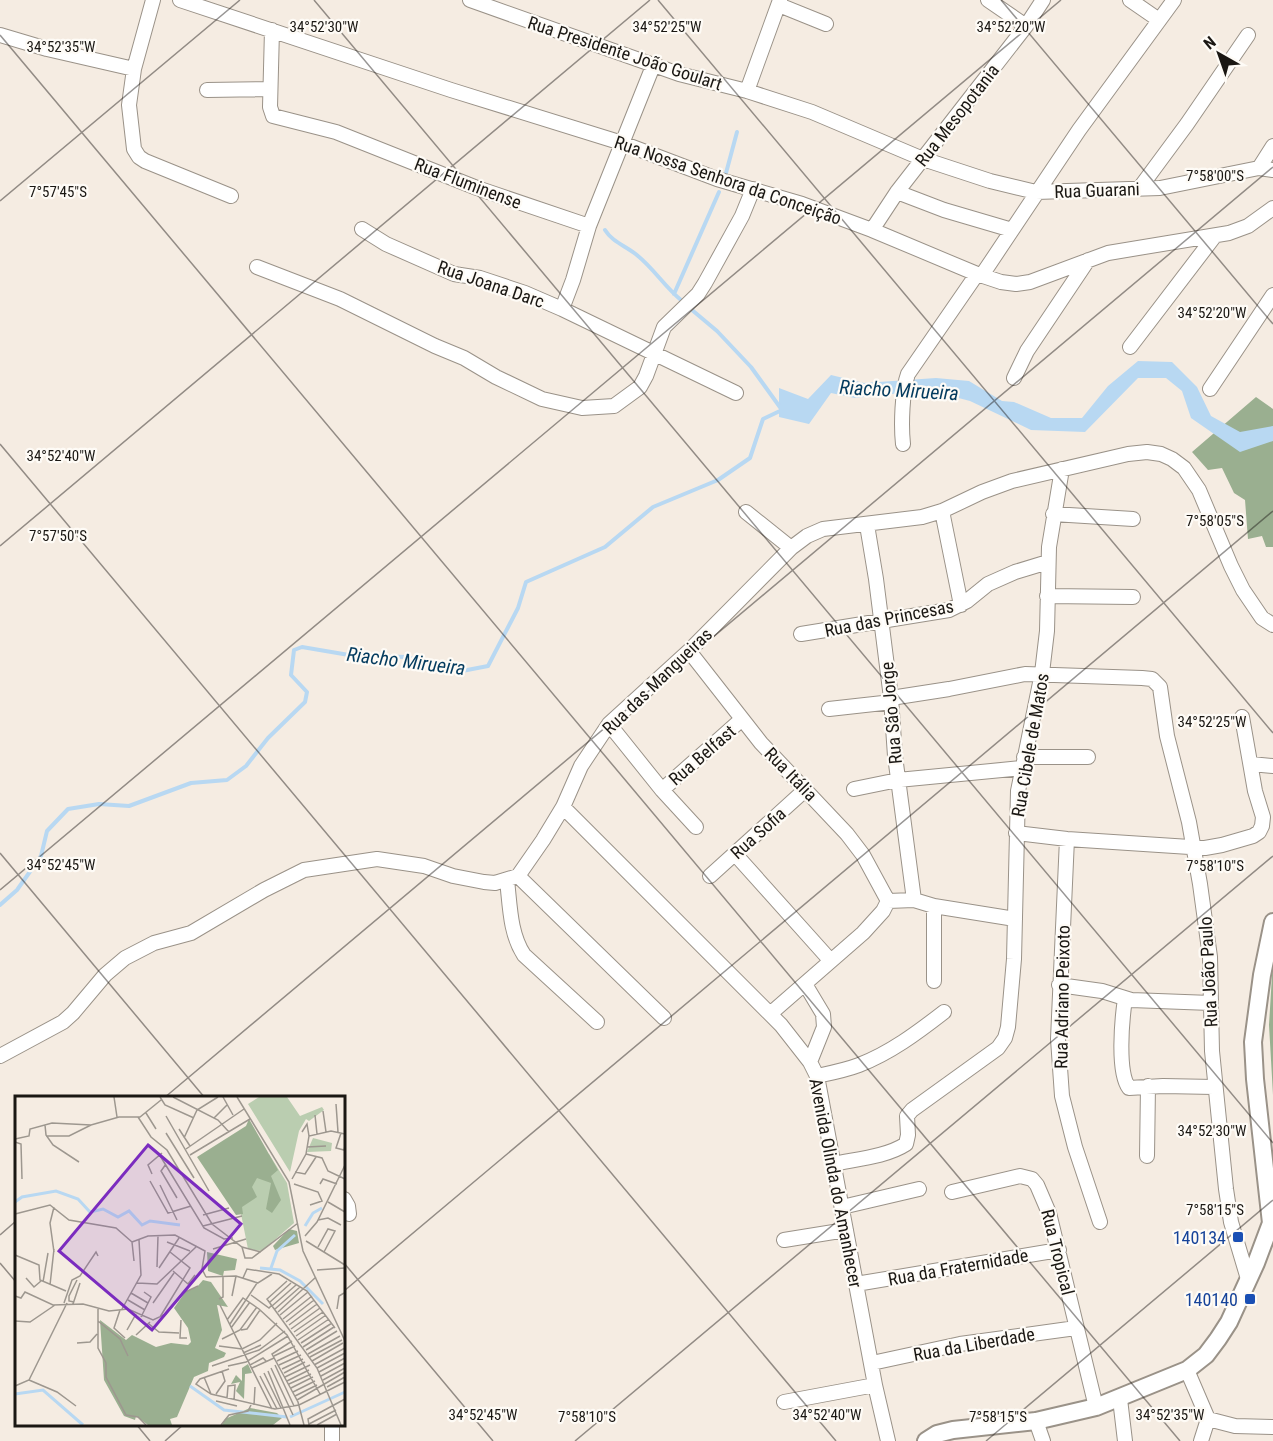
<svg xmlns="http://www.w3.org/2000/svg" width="1273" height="1441" viewBox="0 0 1273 1441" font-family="'Roboto Condensed',sans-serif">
<rect width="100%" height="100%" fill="#f5ece2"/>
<path fill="#9aaf90" d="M1256,397l17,12v138h-7l-4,-11 -14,3 -3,-39 -11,-7 -12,-25 -14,2 -16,-18z
M1273,959v136l-4,-70z"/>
<path fill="#b8d8f2" d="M1138,361l34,1 25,25 14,29 29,16 33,-6v15l-33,11 -49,-34 -9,-27 -16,-13h-28l-53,54 -54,-2 -61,-29 -42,-11 -73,8 -24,-5 -22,31 -30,-7v-29l29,11 23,-24 33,8 72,-5 33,3 33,20 12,1 37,16h31l26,-32z"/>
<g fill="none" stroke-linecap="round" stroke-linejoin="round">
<path stroke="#b8d8f2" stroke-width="4" d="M726,173l11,-41
M605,230c8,13 22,16 33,26 16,13 27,31 43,44
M674,294l45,-102
M692,310l25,21 34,36 31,43
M0,905l17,-15 24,-34 6,-25 21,-22 31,-5 30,2 62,-23 36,-3 19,-14 22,-28 37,-36 2,-10 -16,-17 3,-25 8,-3 47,8 57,2 56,14 26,-5 30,-58 8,-26 79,-35 48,-40 65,-27 32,-22 13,-39 19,-9"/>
<g stroke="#9a9288" stroke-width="16">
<path id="minor" d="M153,0l-19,69 -5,36 5,44 5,8 6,4 86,35
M180,0l271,90 171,53 95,36 85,25 70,26 105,44 24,8 15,2 14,-2 78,-29 121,-20 19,-7 25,-18
M470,0l209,74 68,17 65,21 111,47 67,22 46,11 124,-4 99,-20 14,2
M988,0l38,26
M1130,0l29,20
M779,5l47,19
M272,30l-2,77 3,9 63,16 141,56 112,38
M0,35l47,14 87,20
M207,90l63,-1
M747,91l33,-91
M1259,168l14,-22
M1139,189l48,-65 61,-89
M897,192l47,18 68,20
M362,229l24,15 68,30 26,4 45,15 37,16 174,84
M872,230l25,-38 129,-166 17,-26
M257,267l83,32 95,47 29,12 32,19 46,22 40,9 32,-2 26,-19 6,-11 18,-49 34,-33 7,-11 37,-67 11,-27
M982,275l97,-145 95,-130
M562,309l11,-29 16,-54 64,-160
M1130,347l84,-110
M1014,378l13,-27 61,-91
M1210,389l63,-94
M903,444c-2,-18 -1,-54 5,-70l69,-100
M942,511l19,94
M746,512l45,36
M1053,514l80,5
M867,525l9,54 15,119 4,58 19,144
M1047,596l86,1
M801,634l148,-24 18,-9 21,-17 27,-12 33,-10
M689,651l72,92 86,91 16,21 25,46
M891,698l58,-9 76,-15 117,4 10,1 8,8 7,49 22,86 11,62 10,73 2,94 14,138 5,33 17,57
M829,709l63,-7
M609,724l53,66 34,37
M1024,757h64
M1251,764l22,2
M854,789l44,-9 124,-12
M662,790l80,-71
M563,807l218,218 29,37 7,14 58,309 13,56
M1016,833l51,6 138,9 17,-3 31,-9 6,-4 3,-6 1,-9 -8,-26 -13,-74
M1067,839l-9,200 4,57 13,51 25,75
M735,854l95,106
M518,876l146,142
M710,876l95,-86
M507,880c3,26 3,54 17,75l73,67
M888,901l26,-1 20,6 81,13
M934,906v75
M805,984l18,30 1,13 -14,35
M1059,985l43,6 29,9 80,3
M1125,999c-3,20 -8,73 4,89l34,-2 51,1
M770,1014l93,-81 20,-22 5,-10
M0,1056l63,-34 10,-9 32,-38 20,-17 29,-15 37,-10 73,-43 40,-20 73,-11 47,7 29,10 31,6 11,1 23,-7 25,-36 20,-33 18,-41 28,-42 80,-73 102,-103 16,-12 16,-7 99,-12 20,-6 40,-19 30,-11 116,-27 19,-2 14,2 11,5 12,9 15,22 32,76 12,24 19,28 11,7
M817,1076c14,-3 29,-6 42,-11 31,-12 58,-32 85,-53
M1147,1156l1,-70
M833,1164c23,-5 53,-7 73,-20l2,-9 -1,-19 5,-6 86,-62 7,-10 3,-11 6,-68 4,-168 24,-118 5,-42 2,-84 13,-78
M952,1192l68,-16 12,3 5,6 12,28 47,194
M344,1199l4,7 1,8
M842,1207l77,-18
M784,1240l62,-10
M856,1284l203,-34
M872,1363l88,-19 116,-16
M1187,1370l21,49 -7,22
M1120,1399l5,42
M784,1402l91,-17
M1208,1419l27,7 38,1
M1036,1421l7,20
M332,1424v17"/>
</g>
<g stroke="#9a9288" stroke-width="20">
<path id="tertiary" d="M926,1441l11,-7 16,-4 83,-9 60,-14 91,-37 19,-15 12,-16 11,-17 27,-59 15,-40 -16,-144 -2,-37 9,-67 11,-53"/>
</g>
<use href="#minor" stroke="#fff" stroke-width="14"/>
<use href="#tertiary" stroke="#fff" stroke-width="16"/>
</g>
<path fill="none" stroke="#1a1713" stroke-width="1.5" stroke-opacity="0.45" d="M314,0l959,1143M658,0l615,733M1001,0l272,324M0,35l1180,1406M0,201l240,-201M0,444l836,997M0,546l650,-546M0,853l205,245M0,890l1061,-890M164,1098l1109,-931M0,1235l16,-14M0,1263l16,19M344,1263l149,178M344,1291l929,-780M136,1424l14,17M165,1441l19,-17M575,1441l698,-585M986,1441l287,-241"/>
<g fill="#1a4fb4" stroke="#fefbf6" stroke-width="2">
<rect x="1232" y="1231" width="12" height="12" rx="3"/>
<rect x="1244" y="1293" width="12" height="12" rx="3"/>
</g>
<g text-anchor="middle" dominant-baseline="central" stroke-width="4.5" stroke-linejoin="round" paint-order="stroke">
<g font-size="18" fill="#1a1713" stroke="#fefbf6">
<text transform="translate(625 53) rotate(18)">Rua Presidente João Goulart</text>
<text transform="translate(957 115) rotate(-52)">Rua Mesopotania</text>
<text transform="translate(728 180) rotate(19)">Rua Nossa Senhora da Conceição</text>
<text transform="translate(468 183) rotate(21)">Rua Fluminense</text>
<text transform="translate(1097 190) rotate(-2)">Rua Guarani</text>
<text transform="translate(491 284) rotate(19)">Rua Joana Darc</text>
<text transform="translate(889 618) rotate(-11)">Rua das Princesas</text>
<text transform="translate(657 681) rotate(-44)">Rua das Mangueiras</text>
<text transform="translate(891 713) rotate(-95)">Rua São Jorge</text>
<text transform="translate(1030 745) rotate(-80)">Rua Cibele de Matos</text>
<text transform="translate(702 755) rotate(-41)">Rua Belfast</text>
<text transform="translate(791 774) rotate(46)">Rua Itália</text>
<text transform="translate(758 833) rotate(-42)">Rua Sofia</text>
<text transform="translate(1208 972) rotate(-93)">Rua João Paulo</text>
<text transform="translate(1062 997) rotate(-89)">Rua Adriano Peixoto</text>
<text transform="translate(836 1183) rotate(79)">Avenida Olinda do Amanhecer</text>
<text transform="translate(1058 1252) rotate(76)">Rua Tropical</text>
<text transform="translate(958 1267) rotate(-10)">Rua da Fraternidade</text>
<text transform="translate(974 1344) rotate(-10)">Rua da Liberdade</text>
</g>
<g font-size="18" fill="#164399" stroke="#fefbf6" text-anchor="end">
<text x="1226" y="1237">140134</text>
<text x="1238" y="1299">140140</text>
</g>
<g font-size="20" font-style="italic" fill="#043b5e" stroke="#fefbf6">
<text transform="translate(899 390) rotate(3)">Riacho Mirueira</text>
<text transform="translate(406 661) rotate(7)">Riacho Mirueira</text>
</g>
</g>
<g transform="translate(15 1096)">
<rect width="330" height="330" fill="#f5ece2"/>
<path d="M244,1h28l13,19 22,-9 2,3 -15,11 -3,-2 -7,12 -9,41 -42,-68zM298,42l19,5 -1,8 -24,1zM254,58l18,29 7,40 -32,28 -14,-2 -11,-55z" fill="#bacdb0"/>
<path d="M234,23l29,51 -7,6 10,24 -9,13 -6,-4 5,-26 -14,-5 -5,9 5,10 -15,10 1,7 -7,1 -39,-58 49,-31zM274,133l8,2 2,12 -24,7 -2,-4zM192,156l30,7 -2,11 -11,1 -1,5 -15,-5zM188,184l8,2 17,25 -11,-2 5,25 -7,18 11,5 -2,4 -15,6 -1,8 -14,6 -17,40 -7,2 2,6h-24l-12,-9 -1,4 -11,-4 -20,-36 -4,-60 26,20 6,-5 24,12 15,-4 17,2 3,-3 -3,-14 -14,-20 12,-17 11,-4zM233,268l4,9 -7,1 -1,25 -8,-8 4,-9 -9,2 5,-9 6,6v-13zM235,312l27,5 5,5 -9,7h-51l3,-6z" fill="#9aaf90"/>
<path fill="none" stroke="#b8d8f2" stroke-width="3" d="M0,106l7,-5 34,-6 22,8 12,13 13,-3 15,8 11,-6 13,14 8,-4 30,4M290,130l8,-13 9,-5M245,172l20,2 20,11 23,23M256,172l6,-17 18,-16M175,290l34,24 63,7M0,298l28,-4 40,35M275,321l55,-25"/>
<path fill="none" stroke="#9d978f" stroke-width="1.5" d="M99,1l3,20M145,1l5,8 29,13M158,1l45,23 11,12M208,1l10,18M222,1l52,85 14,69 42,90M321,8l2,28M308,15l3,21M131,17l10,16M300,19l2,19M151,20l43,75M123,21l13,20 16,13 45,74 30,23 19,5M199,22l13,-13M30,29l1,10 7,10 26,17M164,33l11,17M287,36l5,-8 2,12M151,37l28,45M326,37l-5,15 8,2 1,-4M31,40h23l22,-11M169,42l13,-28 21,-13M0,43l14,-3 1,-7 22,-6 39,2 28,-8h21l21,-17M0,46l6,2 1,35M292,51l19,-1M171,53l58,-40M144,58l45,74 20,11 9,-1M291,58l16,4 6,13 17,8M175,59l60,-36M151,68l-5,7 16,27M280,76l10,2 11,-17M137,78l-4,-9 14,-12M277,83l14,-25 3,-18 22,-5 14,3M135,85l18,32 23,-7M279,88l24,8 4,9 -12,4M305,88l3,-5 14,5M145,89l17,35M313,106l17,10M0,118l35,-9 19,15 47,8 16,14M188,119l26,-7M303,124l10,-2 13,7M188,130l39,-10M290,140l12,-14 28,-57M291,145l39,24M117,146l16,-6 27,-1 30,16 -3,18 4,8M117,146l2,19M152,146l23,9M227,151l3,11h7l46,-35M303,151l10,-18 7,2 -11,21M198,153l33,-10M39,156l-4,-29 4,-16M0,159l24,10 1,15 26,11M142,171l1,-31M144,172l20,-30M302,174l28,-2M158,175l15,13 7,-9M191,181l30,-1 22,7 14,-9M11,182l8,9 7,-6M228,182l4,-9 32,5 28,17 28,37M272,185l-20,18 50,69 24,57M28,186l5,-29M122,187l20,1 40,-38M35,189l4,-36M116,197l17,10M236,199l18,13 3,-3M0,200l6,2 4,-6 28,13 30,-1 26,7 19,-2 25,11 13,-6 17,-21 15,-7M217,200l4,-20M204,203l4,-2v-21M113,204l17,10M59,206l-5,-1v-5l8,-16M255,206l21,-19M49,207l8,-23 8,-4 16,-24 2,4M138,207l21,-30M58,208l7,-21M205,209l52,104M257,210l24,-21M83,213v39l8,15v14l20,38 12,2 8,8M107,213l19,-34 -2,-35M260,213l25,-22M322,213l2,-13 5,-3M105,214l-6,18 11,10M263,216l38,-35M265,219l28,-23M126,221l10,-20 -7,-5M145,221l30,-49 -20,-16M268,223l29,-23M166,224l-1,18h7M212,224l16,-22 16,11 28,26 33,59M0,225l15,1 25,-17M83,225l22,18 8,17M271,226l28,-22M134,228l10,8 20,1M215,228l27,-41M274,229l28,-21M216,232l19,-26M276,233l29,-21M112,234l9,-16M226,234l6,-1 13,-19M279,236l29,-20M121,239l14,-13M281,240l30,-21M207,243l18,-9 17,-23M283,244l31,-21M277,245l-20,13 26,48 6,23M62,247l13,-1 7,-8M286,247l31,-20M204,250l23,3 18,-9 17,-17M288,251l31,-20M291,254l31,-19M228,257l18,-8M293,258l32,-18M259,260l21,-10M295,261l32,-17M262,265l21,-10M297,265l31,-18M235,269l13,-7 3,3M260,269l19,41M264,269l22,-10M299,269l31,-17M197,270l47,-16 26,-19M213,270l18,-4 42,-26M237,272l22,-10M256,272l22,47M302,272l28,-15M214,273l-29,10 -4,5 15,10 64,15 24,-4 46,-23M267,273l21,-10M253,275l22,54M304,276l26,-14M249,277l17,35M269,277l21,-11M245,280l17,33M306,280l24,-13M189,281l7,17M270,281l25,-12M14,284l28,12 19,14M308,284l22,-12M272,285l22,-11M274,288l22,-10M0,290l14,-6 38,-77M312,291l18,-10M276,292l22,-11M278,296l22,-11M201,298l9,-13 -3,-10M280,300l22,-11M212,302l1,-12 7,-1 -1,15M282,304l48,-28M201,305l21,5M239,309l1,-18M294,328l27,-14M206,329l8,-10 19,-4 3,-6M294,329l-1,-6 37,-20M302,329l20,-11"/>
<path fill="#7b2cbf" fill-opacity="0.15" stroke="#7b2cbf" stroke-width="3" d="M133,49l93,79 -89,106 -93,-79z"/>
<rect width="330" height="330" fill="none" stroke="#1a1713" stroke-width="3"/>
</g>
<g font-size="15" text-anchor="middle" fill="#1a1713" stroke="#fefbf6" stroke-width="4.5" stroke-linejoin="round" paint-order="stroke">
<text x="324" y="32">34°52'30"W</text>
<text x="1011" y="32">34°52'20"W</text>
<text x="667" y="32">34°52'25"W</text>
<text x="61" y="52">34°52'35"W</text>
<text x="1215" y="181">7°58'00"S</text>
<text x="58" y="197">7°57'45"S</text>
<text x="1212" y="318">34°52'20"W</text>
<text x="61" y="461">34°52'40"W</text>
<text x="1215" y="526">7°58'05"S</text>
<text x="58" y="541">7°57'50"S</text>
<text x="1212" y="727">34°52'25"W</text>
<text x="61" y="870">34°52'45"W</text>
<text x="1215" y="871">7°58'10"S</text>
<text x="1212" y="1136">34°52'30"W</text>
<text x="1215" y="1215">7°58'15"S</text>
<text x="483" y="1420">34°52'45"W</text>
<text x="827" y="1420">34°52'40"W</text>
<text x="1170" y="1420">34°52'35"W</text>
<text x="587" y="1422">7°58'10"S</text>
<text x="998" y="1422">7°58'15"S</text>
</g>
<g transform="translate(1219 54) rotate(320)" stroke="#fefbf6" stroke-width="4.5" paint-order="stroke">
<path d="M0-4.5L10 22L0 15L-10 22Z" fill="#1a1713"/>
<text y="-9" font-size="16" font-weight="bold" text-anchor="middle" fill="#1a1713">N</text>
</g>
</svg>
